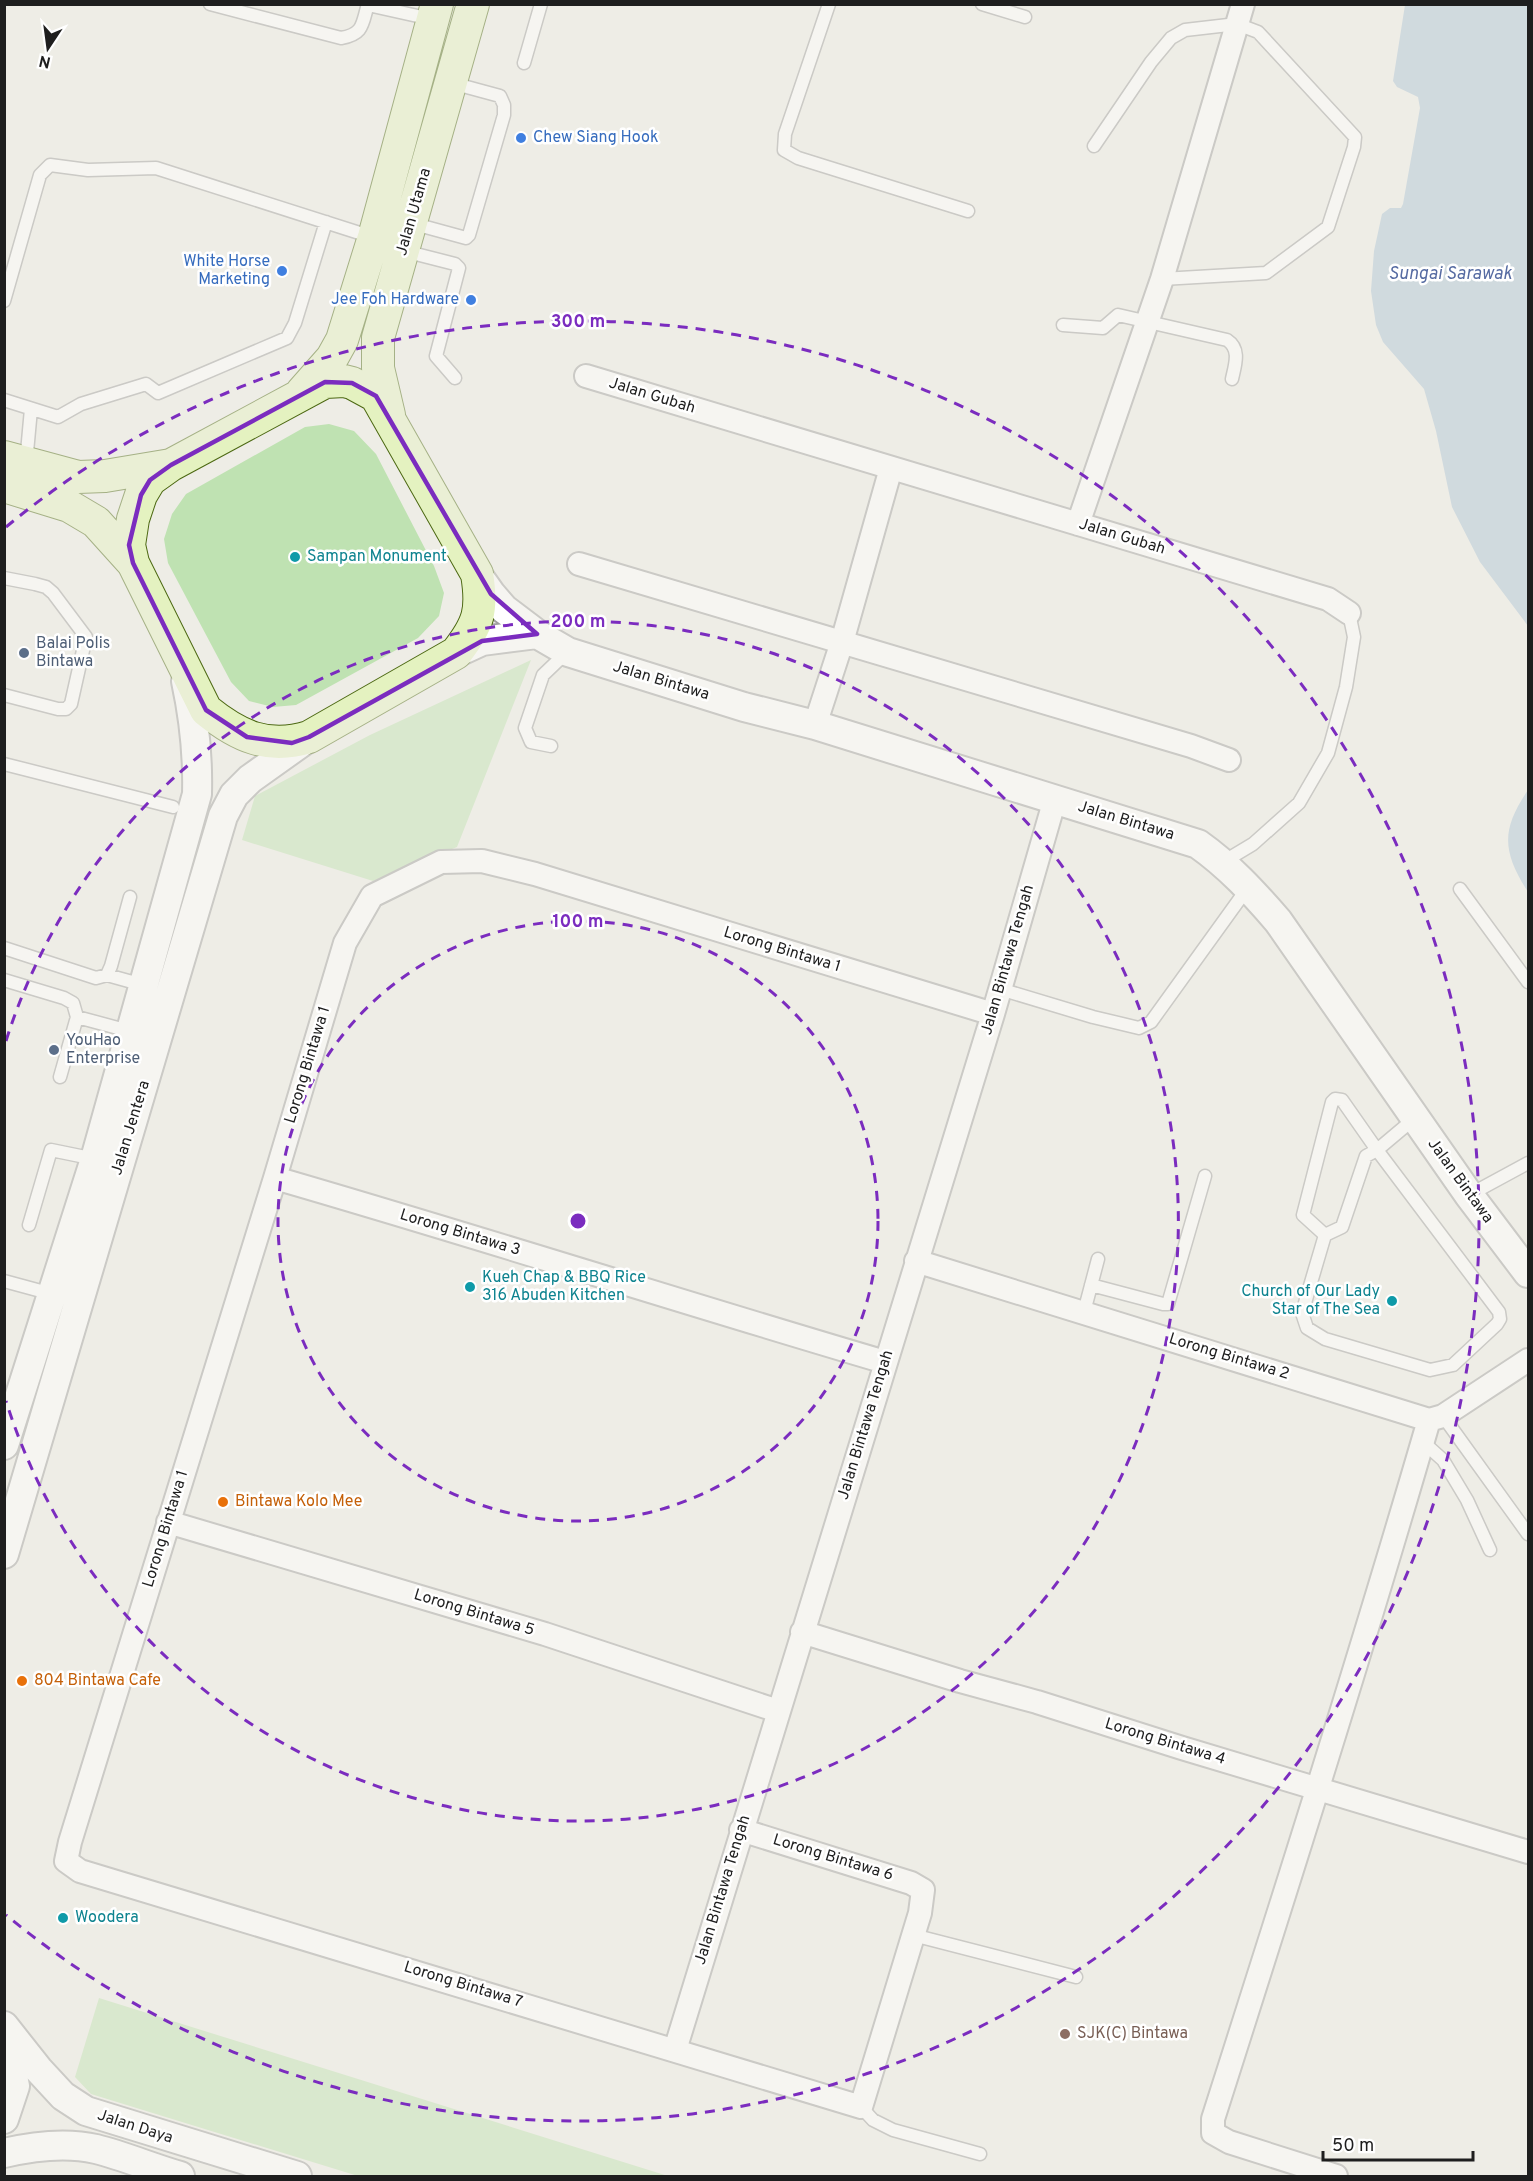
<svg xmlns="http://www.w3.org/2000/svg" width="1533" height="2181" viewBox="0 0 1533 2181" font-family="Overpass,sans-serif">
<rect width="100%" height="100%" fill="#eeede6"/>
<path fill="#bfe2b2" d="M329,424l25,7 22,23 58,112 10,27 -5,23 -21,22 -122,67 -23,2 -24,-6 -18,-19 -63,-119 -4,-24 8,-25 14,-20 119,-67z
M531,660l-74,187 -84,34 -131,-41 13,-44 115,-61z
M99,1998l569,178h-310l-267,-82 -16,-17z"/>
<path fill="#abc3d6" d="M1405,5h123v621l-48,-64 -28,-55 -16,-76 -12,-42 -41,-47 -7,-17 -5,-34 3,-40 8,-37 8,-6h11l2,-4 17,-96 -2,-11 -21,-10 -4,-6z
M1528,790v102c-26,-41 -27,-62 0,-102z"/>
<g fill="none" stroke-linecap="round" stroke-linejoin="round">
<g stroke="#9f9f9f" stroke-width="15">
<path id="service" d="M210,4l131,34c23,-4 21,-14 27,-34
M829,4l-44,130 -1,16 14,8 170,53
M982,4l43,13
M368,5l63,14
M524,63l17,-59
M1094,146l57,-84 20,-24 14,-8 52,-6 21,8 97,105 -1,10 -26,80 -62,46 -104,6
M411,223l55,15 3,-3 35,-120v-10l-4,-9 -48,-13
M404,251l51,13 4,4 -23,88 19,22
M4,301l36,-126 10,-10 38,5 68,-2 216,69
M1063,325l40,3 15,-13 109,25c14,9 8,25 5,39
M4,400l54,17 23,-13 65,-20 12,9 129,-55 8,-15 31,-101
M26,463l5,-54
M4,578l31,6 11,3 7,6 33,44 -15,67 -5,5h-8l-54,-14
M551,746l-20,-4 -6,-14 18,-53 24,-23
M4,764l169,43
M1223,862l30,-18 46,-41 29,-50 18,-66 8,-50 -5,-24
M1460,889l68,93
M4,948l92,30 11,-3 36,10
M107,975l4,-9 19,-69
M4,980l60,18 9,5 4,14 -17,60
M1000,989l93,28 46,11 12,-6 98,-136
M77,1017l52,14
M1377,1150l122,162 1,7 -3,5 -44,41 -23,5 -105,-31 -18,-11 -5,-15 23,-78 17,-8 24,-71z
M1469,1195l59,-32
M29,1225l22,-75 44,9
M1325,1235l-22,-20 29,-113 3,-3 7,1 35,50 38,-32
M4,1281l48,13
M1091,1285l72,19h5l37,-128
M1084,1312l14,-53
M1443,1416l85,118
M1423,1442l20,18 24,40 23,50
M913,1935l163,42
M861,2107l12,13 20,10 87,24"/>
</g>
<g stroke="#9f9f9f" stroke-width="26">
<path id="minor" d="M586,376l742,223 21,14
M1078,524l84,-245 81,-275
M579,564l612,182 38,14
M815,725l27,-83 49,-174
M275,1178c204,59 406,124 610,184
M916,1261l513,159 14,-4 85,-56
M168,1522l377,112 233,77
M802,1632l158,49 77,21 145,46 346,104
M741,1830l170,53 12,7 -3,23 -59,194 -781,-236 -14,-10 4,-19 205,-664 70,-235 27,-47 69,-34 41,-1 53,13 458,140
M675,2050l318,-1036 62,-215
M1336,2176l-107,-34 -16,-9v-14c74,-232 148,-465 216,-699"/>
</g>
<g stroke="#9f9f9f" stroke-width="32">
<path id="tertiary" d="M477,574l14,20 13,15 33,25 31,18 176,55 71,18 383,119c31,22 55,48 80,77l191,274 59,78
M456,653l26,-12 55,-7
M4,1445l91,-286 102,-365c1,-38 -3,-76 -11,-113
M4,1554l219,-738 11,-21 16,-16 59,-42
M4,2026l34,43 25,27 23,15 211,65
M4,2033l11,53 -11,33
M4,2153c30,-7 62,-11 92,-4 28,7 56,19 84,27"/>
</g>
<g stroke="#4c6812" stroke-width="34">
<path id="secondary" d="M344,381l8,2 24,13 101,178c6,36 2,50 -21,79l-147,84c-41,13 -71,-1 -103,-27l-73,-147 -4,-18 4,-26 8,-24 9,-15 21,-15 154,-83z
M302,392l30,-34 10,-18 32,-103 63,-233
M389,415l-11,-47v-30l95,-334
M4,457l74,20 27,-1 66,-11
M4,486l65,20 27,16 37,41"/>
</g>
<use href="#service" stroke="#fff" stroke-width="12"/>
<use href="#minor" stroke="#fff" stroke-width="22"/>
<use href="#tertiary" stroke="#fff" stroke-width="28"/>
<use href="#secondary" stroke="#e4f2c0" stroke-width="32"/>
</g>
<path d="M0 0H1533V2181H0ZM325,382l27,1 24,13 115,198 46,40 -55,7 -173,96 -17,6 -45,-6 -41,-27 -73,-147 -4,-18 12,-50 9,-15 21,-15z" fill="#eeede6" fill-opacity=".55" fill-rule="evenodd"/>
<path fill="none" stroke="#7b2cbf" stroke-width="4.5" stroke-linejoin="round" d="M325,382l27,1 24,13 115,198 46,40 -55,7 -173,96 -17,6 -45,-6 -41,-27 -73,-147 -4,-18 12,-50 9,-15 21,-15z"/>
<g fill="none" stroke="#7b2cbf" stroke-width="3" stroke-dasharray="10 8">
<circle cx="578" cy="1221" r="300"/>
<path d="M6 1041A600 600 0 1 1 6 1401"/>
<path d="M6 527A900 900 0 1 1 6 1915"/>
</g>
<g fill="#3f7fe0" stroke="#fff" stroke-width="2">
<circle cx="521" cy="138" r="6"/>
<circle cx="282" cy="271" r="6"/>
<circle cx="471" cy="300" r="6"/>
</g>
<g fill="#0f9aa8" stroke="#fff" stroke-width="2">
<circle cx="295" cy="557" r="6"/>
<circle cx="470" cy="1287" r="6"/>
<circle cx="1392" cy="1301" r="6"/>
<circle cx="63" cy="1918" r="6"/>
</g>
<g fill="#5c6f8a" stroke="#fff" stroke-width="2">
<circle cx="24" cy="653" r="6"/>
<circle cx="54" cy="1050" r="6"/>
</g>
<g fill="#e8710a" stroke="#fff" stroke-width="2">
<circle cx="223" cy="1502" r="6"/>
<circle cx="22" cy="1681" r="6"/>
</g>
<circle fill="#8d6e63" stroke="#fff" stroke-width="2" cx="1065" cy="2034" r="6"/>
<g text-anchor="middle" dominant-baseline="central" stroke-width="5" stroke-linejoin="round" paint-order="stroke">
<g font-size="16" fill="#366cbe" stroke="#fff" text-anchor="end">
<text x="533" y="138" text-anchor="start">Chew Siang Hook</text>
<text x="270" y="262">White Horse<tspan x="270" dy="18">Marketing</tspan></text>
<text x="459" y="300">Jee Foh Hardware</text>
</g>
<g font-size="16" fill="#1e1e1e" stroke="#fff">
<text transform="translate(414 212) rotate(-74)">Jalan Utama</text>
<text transform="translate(652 396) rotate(17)">Jalan Gubah</text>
<text transform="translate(1122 537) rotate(17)">Jalan Gubah</text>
<text transform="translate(661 681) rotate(17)">Jalan Bintawa</text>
<text transform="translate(1126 821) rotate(17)">Jalan Bintawa</text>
<text transform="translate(782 950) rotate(17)">Lorong Bintawa 1</text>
<text transform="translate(1008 960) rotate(-74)">Jalan Bintawa Tengah</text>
<text transform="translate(308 1065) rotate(-73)">Lorong Bintawa 1</text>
<text transform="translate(131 1128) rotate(-73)">Jalan Jentera</text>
<text transform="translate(1460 1181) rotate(54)">Jalan Bintawa</text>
<text transform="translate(460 1233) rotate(17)">Lorong Bintawa 3</text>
<text transform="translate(1229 1357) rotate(17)">Lorong Bintawa 2</text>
<text transform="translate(866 1425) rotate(-73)">Jalan Bintawa Tengah</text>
<text transform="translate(166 1529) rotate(-73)">Lorong Bintawa 1</text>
<text transform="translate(474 1613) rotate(17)">Lorong Bintawa 5</text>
<text transform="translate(1165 1742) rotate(17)">Lorong Bintawa 4</text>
<text transform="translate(833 1858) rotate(17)">Lorong Bintawa 6</text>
<text transform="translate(723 1890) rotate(-73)">Jalan Bintawa Tengah</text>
<text transform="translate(463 1985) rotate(17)">Lorong Bintawa 7</text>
<text transform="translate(135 2127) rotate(18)">Jalan Daya</text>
</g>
<g font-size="16" fill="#0d838f" stroke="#fff" text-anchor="start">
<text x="307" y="557">Sampan Monument</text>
<text x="482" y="1278">Kueh Chap &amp; BBQ Rice<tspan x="482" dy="18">316 Abuden Kitchen</tspan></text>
<text x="1380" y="1292" text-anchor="end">Church of Our Lady<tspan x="1380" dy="18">Star of The Sea</tspan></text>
<text x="75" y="1918">Woodera</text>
</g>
<g font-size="16" fill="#4e5e75" stroke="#fff" text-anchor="start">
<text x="36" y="644">Balai Polis<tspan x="36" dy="18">Bintawa</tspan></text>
<text x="66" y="1041">YouHao<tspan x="66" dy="18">Enterprise</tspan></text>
</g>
<g font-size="16" fill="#c56008" stroke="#fff" text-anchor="start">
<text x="235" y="1502">Bintawa Kolo Mee</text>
<text x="34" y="1681">804 Bintawa Cafe</text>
</g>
<g font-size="16" fill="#785e54" stroke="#fff" text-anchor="start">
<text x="1077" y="2034">SJK(C) Bintawa</text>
</g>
<g font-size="18" font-style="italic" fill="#566ba2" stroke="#fff">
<text x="1450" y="274">Sungai Sarawak</text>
</g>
</g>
<circle cx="578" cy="1221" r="9" fill="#7b2cbf" stroke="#fff" stroke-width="3"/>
<g font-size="18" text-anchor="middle" font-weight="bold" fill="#7b2cbf" stroke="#fff" stroke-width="5" stroke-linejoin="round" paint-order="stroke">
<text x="578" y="327">300 m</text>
<text x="578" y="627">200 m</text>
<text x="578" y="927">100 m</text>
</g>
<rect width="1533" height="2181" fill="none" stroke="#1e1e1e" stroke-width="12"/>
<g transform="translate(48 48) rotate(193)" stroke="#ffffff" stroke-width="4.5" paint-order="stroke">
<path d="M0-4.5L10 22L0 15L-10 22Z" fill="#1e1e1e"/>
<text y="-9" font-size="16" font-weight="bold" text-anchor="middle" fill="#1e1e1e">N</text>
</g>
<path d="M1323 2151v9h150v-9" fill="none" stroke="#1e1e1e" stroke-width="3"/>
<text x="1332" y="2151" font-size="18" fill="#1e1e1e" stroke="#ffffff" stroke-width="4.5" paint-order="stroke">50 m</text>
</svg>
